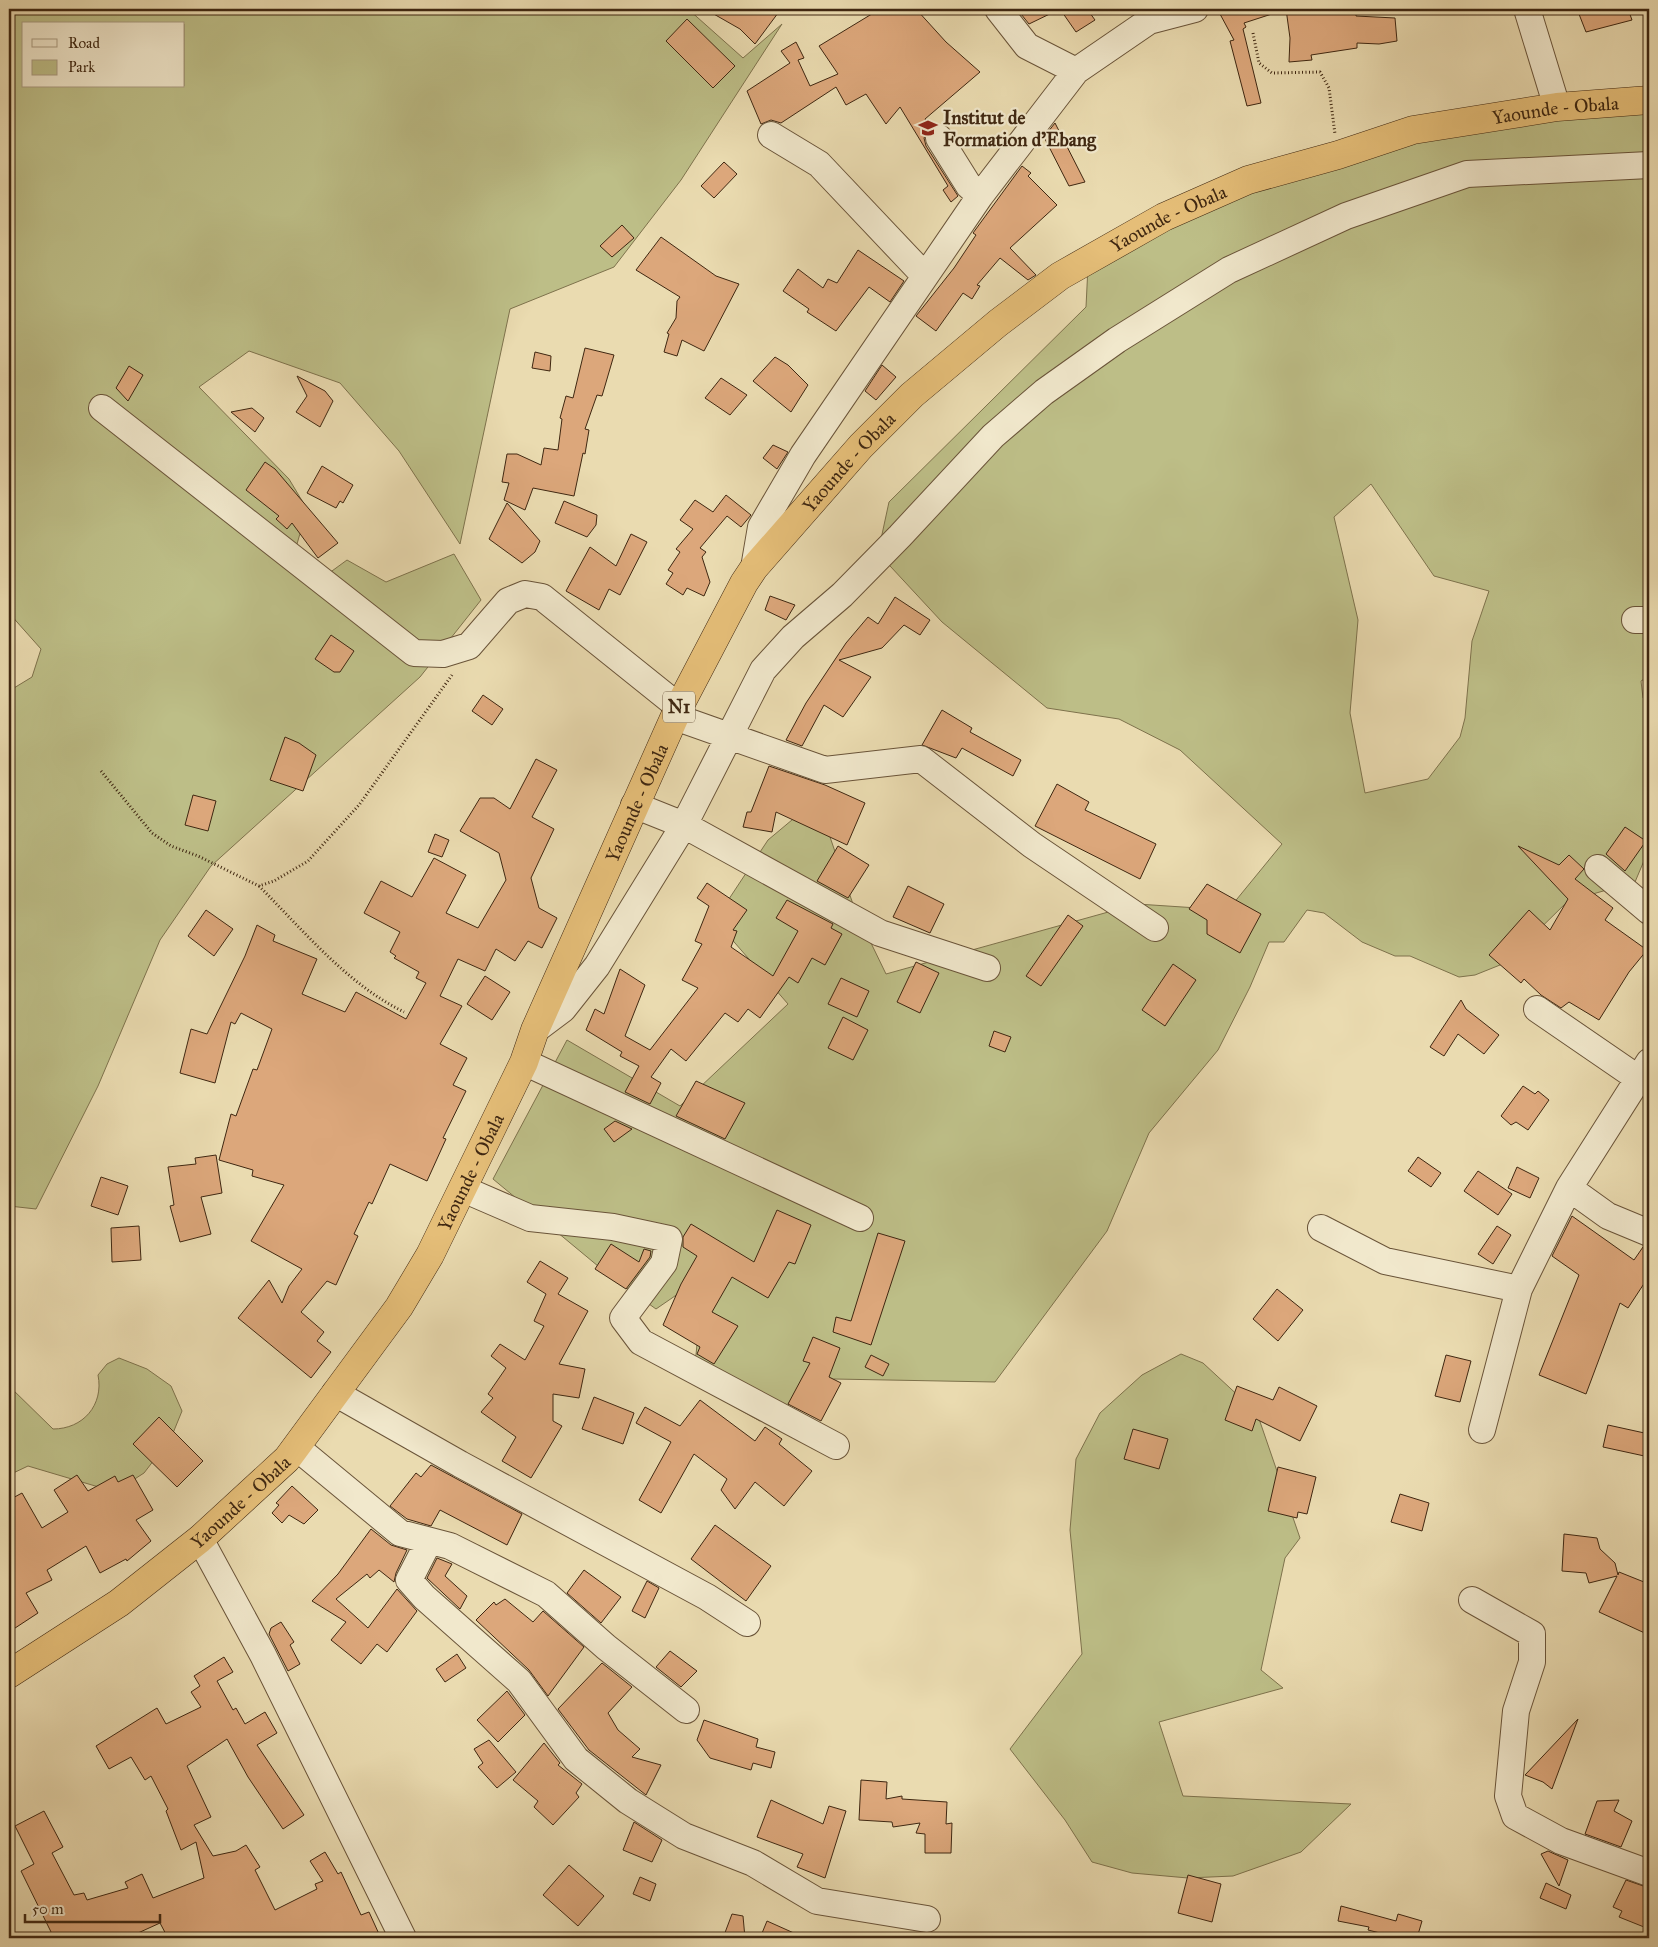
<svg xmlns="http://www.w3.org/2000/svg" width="1658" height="1947" viewBox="0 0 1658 1947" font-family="'IM FELL Great Primer',serif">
<rect width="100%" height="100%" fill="#eadbb0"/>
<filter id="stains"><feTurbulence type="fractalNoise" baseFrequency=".004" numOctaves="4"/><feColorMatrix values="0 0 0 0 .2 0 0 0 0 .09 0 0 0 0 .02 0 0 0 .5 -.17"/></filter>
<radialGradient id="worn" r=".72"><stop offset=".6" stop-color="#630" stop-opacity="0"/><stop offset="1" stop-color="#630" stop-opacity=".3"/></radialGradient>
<path fill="#bdbe87" stroke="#7e724c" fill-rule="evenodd" d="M9,9h679l55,49 39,-34 -101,156 -67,87 -104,42 -50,235 -61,-93 -59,-68 -91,-32 -50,36 90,92 18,30 -12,42 26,28 26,-19 39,22 68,-28 27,46 -61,77 -209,189 -51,74 -62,146 -62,123 -27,-3v-515l23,-14 9,-28 -32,-36zM24,24h160v62h-160z
M1649,104v572l-8,5 2,17 6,4v135l-3,19 -11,26 -67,19 -63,62 -30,12 -16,2 -49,-21h-15l-33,-14 -38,-29 -17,-3 -23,32h-15l-19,45 -32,63 -69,83 -42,98 -112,151 -161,-3 -74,42 -79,-44 15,-22 5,-55 -13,-13 -32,22 -46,-33 -117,-97 74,-139 113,66 108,-102 -73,-84 53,-80 49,-41 38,111 31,64 251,-70 91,6 54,-66 -102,-94 -61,-31 -72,-11 -105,-86 -64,-69 11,-51 197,-195 3,-61 275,-101zM1371,484l63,92 55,15 -17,50 -7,77 -5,19 -32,42 -63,14 -15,-80 8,-93 -24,-103z
M1181,1354l22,9 54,50 43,125 -15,20 -24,112 22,18 -124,34 24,74 168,8 -50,48 -68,24 -45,2 -56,-5 -40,-11 -27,-42 -55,-71 72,-95 -12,-124 6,-71 24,-46 42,-38z
M119,1358l28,11 24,17 11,25 -11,27 -27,35 -14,9 -28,6 -74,-22 -19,9v-89l44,43c30,0 51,-24 45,-54l9,-11z"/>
<path fill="#dca77b" stroke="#3f2711" d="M705,9h76l-26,35 -15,-15z
M880,9h36l30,33 34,30 -55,47 5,8 -6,11 2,8 32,50 -7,6 -8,-12 5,-4 -48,-79 -14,17 -20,-30 -20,11 -10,-18 -55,36 -10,-3 -10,4 -14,-33 43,-28 -9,-12 15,-9 8,16 -6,2 12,26 28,-12 -19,-28z
M1017,9h70l8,11 -19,12 -16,-23 -31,15z
M1230,9h48v3l-34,11 2,4 -3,2 18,74 -14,3 -17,-65 4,-1 -14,-26z
M1286,9h70v7l39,2 2,23 -18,3 -22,-1v5l-46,7 1,5 -23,2 1,-24z
M1577,9h51l4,11 -46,12z
M687,19l48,47 -22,22 -47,-47z
M1055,123l30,59 -16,4 -25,-49z
M724,162l13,12 -23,24 -13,-12z
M1022,166l9,7 -3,3 29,29 -47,43 26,27 -8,5 -28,-22 -23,27 3,1 -8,13 -9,-6 -27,38 -20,-15 38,-48 22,-33 -3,-2z
M622,225l12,13 -22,19 -12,-11z
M661,237l55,39 23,8 -35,67 -22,-11 -5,16 -13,-4 5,-18 -2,-1 9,-15 1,-17 3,-4 -44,-27z
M858,250l46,31 -14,21 -21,-15 -33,44 -29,-19 2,-3 -26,-18 15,-22 25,19 5,-9 9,4z
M585,348l29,7 -12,41 -5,-1 -12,34 4,1 -4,24 -2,-1 -9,43 -41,-8 -8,22 -21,-10 5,-17 -7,-1 5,-28h10l24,11 3,-17 14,2 4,-31 -2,-1 6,-22 7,2z
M535,352l16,4 -1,15 -18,-3z
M775,357l13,8 20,20 -17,27 -38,-31z
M882,365l14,12 -20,23 -11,-9z
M129,366l14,9 -15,26 -12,-13z
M297,376l28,15 8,10 -13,26 -24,-15 11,-16z
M721,378l26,17 -17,20 -25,-17z
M252,408l12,10 -9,14 -24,-20z
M773,445l15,7 -11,17 -14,-11z
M265,462l10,7 63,74 -20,15 -26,-35 -5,6 -11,-10 3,-3 -33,-26z
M322,466l31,19 -10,18 -3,-2 -4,7 -29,-15z
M726,495l25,20 -10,12 -14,-11 -27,32 6,4 -4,5 8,25 -6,14 -17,-8 -4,7 -17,-11 7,-11 -5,-3 12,-18 -4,-3 17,-20 -13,-9 15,-20 18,12z
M564,501l33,14 -1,10 -9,12 -32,-14z
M507,503l33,38 -5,11 -13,11 -33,-24z
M631,534l16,8 -27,53 -11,-6 -10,21 -33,-19 24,-44 26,19z
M770,596l25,9 -9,15 -21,-10z
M895,597l35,23 -10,15 -16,-10 -22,23 -43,12 32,17 -28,40 -19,-12 -22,41 -16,-6 20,-37 40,-60 22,-26 10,7z
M331,635l23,16 -14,21h-6l-19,-13z
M483,695l20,14 -11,16 -20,-14z
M942,710l30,18 -2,4 51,28 -8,16 -51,-28 -6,10 -34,-13z
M285,737l14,6 17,12 -13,36 -33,-11z
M536,759l21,11 -25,47 22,12 -23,49 8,30 18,10 -15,30 -14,-7 -13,20 -19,-12 -11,22 -27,-12 -18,37 22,10 -22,38 27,14 -14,27 13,6 -23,47 3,1 -19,42 -37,-17 -18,40 -3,-2 -15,32 4,2 -22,49 -9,-4 -26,31 23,20 -7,9 14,11 -20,26 -73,-60 31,-38 13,23 7,-17 13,-17 -51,-28 33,-56 -32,-9 1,-6 -34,-10 12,-46 5,2 17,-47 4,1 15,-41 -31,-16 -6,11 -4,-2 -16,61 -35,-10 11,-44 16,5 38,-78 12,-31 18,10 -2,6 44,18 -15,35 43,18 11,-20 50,27 20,-36 -10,-5 3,-6 -25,-14 2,-2 -6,-4 10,-20 -36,-19 17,-32 31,16 22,-39 32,17 -20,38 32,15 28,-48 -7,-27 -39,-22 20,-33h14l16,11z
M769,766l56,19 40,18 -18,42 -71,-33 -4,20 -29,-5 4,-15h4z
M1057,784l32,18 -4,8 71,34 -16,35 -105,-53z
M193,795l23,6 -8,30 -23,-6z
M1625,827l21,14 -21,30 -19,-17z
M435,834l14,6 -7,17 -14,-5z
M838,846l31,19 -21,33 -31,-17z
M1518,846l41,19 10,-10 15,14 -9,10 38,29 -8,12 42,30 -18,22 -30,48 -30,-18 -8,6 -20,-13 -17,-16 -3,4 -32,-28 40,-45 21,20 18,-31z
M707,883l40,27 -14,20 4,1 -6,16 42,29 25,-45 -22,-13 11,-18 46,24 -2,4 11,6 -17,31 -13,-7 -14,25 -9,-6 -29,41 -12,-9 -10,13 -13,-9 -39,48 -15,-12 -20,28 10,6 -11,21 -25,-12 14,-26 -19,-10 2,-4 -36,-22 9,-21 9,5 16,-45 25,16 -20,51 25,14 48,-62 -16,-8 20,-36 -7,-3 14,-35 -12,-8z
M1207,884l54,30 -21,39 -33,-19v-14l-18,-11z
M908,886l36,18 -14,29 -37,-16z
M206,910l27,19 -19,27 -26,-20z
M1068,915l15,11 -42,60 -15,-10z
M916,962l23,11 -19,40 -23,-11z
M1173,964l23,16 -31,46 -23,-16z
M485,976l25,16 -18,28 -25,-16z
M841,978l28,13 -12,26 -29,-13z
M1461,1000l5,9 33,26 -15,19 -26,-20 -14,22 -14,-9z
M843,1017l25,13 -15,30 -25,-12z
M994,1031l17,6 -6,15 -16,-6z
M696,1081l49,22 -20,36 -49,-23z
M1523,1086l12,8 3,-3 11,9 -21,30 -12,-8 -5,3 -10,-9z
M615,1121l17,8 -18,13 -10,-13z
M216,1155l6,38 -21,4 10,37 -31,8 -10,-36 4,-1 -6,-38 28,-3 -1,-6z
M1418,1157l23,16 -10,14 -23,-16z
M1517,1167l22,11 -9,20 -22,-10z
M1478,1171l34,23 -14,21 -34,-24z
M101,1177l27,9 -10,29 -27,-9z
M777,1210l34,15 -16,39 -6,-2 -21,36 -36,-21 -20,35 26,14 -24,38 -17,-10 3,-7 -37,-22 18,-41 16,-28 -14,-9v-10l8,-13 63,38z
M1572,1216l62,44 9,-13 6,1v28l-21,32 -8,-5 -34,91 -47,-19 40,-100 -27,-19z
M139,1226l2,34 -29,2 -1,-34z
M1497,1226l14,9 -18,29 -15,-10z
M878,1233l27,8 -34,104 -38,-13 3,-15 15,4z
M611,1244l28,18 5,-13 7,2 -1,6 -24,32 -31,-20z
M540,1261l28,17 -10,16 30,17 -29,53 26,5 -6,29 -26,-4v27l9,5 -31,52 -29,-17 14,-24 -35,-25 12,-14 -5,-4 18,-26 -15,-12 9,-12 25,16 19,-34 -10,-5 12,-27 -19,-12z
M1277,1289l26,21 -25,31 -25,-22z
M813,1337l27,11 -11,29 12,6 -20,38 -33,-17 22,-41 -7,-2z
M871,1355l18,9 -6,12 -18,-9z
M1446,1355l25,6 -11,41 -25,-6z
M1237,1386l36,14 6,-13 38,19 -17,35 -44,-22 -4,12 -27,-11z
M594,1397l40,16 -11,31 -41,-15z
M700,1400l55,41 10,-14 17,12 -3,5 33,27 -28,35 -29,-24 -20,27 -14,-19 6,-11 -33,-25 -33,59 -22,-13 32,-58 -35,-19 9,-16 35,19z
M159,1417l44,44 -26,26 -44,-43z
M1608,1425l41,9v23l-46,-10z
M1133,1429l35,10 -9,30 -35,-10z
M431,1465l91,49 -15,31 -67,-35 -9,16 -24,-7 -17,-13 26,-33 5,4z
M1278,1467l38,10 -9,37 -9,-2 -1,6 -29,-7z
M77,1475l11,16 27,-15 3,6 15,-7 20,35 -17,10 15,21 -24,20 -1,-2 -26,14 -14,-27 -39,24 5,10 -26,13 12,20 -29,19v-132l13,-7 20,35 26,-16 -14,-22z
M292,1486l26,24 -14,14 -15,-9 -7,8 -10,-10 7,-8 -3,-2z
M1400,1494l29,9 -7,28 -31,-9z
M715,1525l56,41 -25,35 -55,-42z
M371,1529l20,16 16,5 -11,23 -2,9 -15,-12 -9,8 -3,-4 -31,25 32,29 29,-39 20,22 -30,41 -10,-8 -16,20 -30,-24 15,-18 -34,-21 26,-27z
M1564,1534l33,4 3,11 15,14 3,12 1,-3 30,12v51l-50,-23 18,-36 -28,7 -3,-10 -24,-2z
M437,1558l15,6 -7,12 22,20 -7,13 -33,-31z
M584,1570l37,27 -20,26 -34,-30z
M647,1581l12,7 -14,30 -13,-7z
M505,1599l28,23 10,-11 41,36 -36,49 -19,-26 -53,-50 18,-18 2,3z
M281,1622l13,20 -4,3 10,19 -12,7 -19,-37 2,-6z
M670,1651l27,20 -16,16 -25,-20z
M457,1654l9,14 -21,14 -9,-13z
M224,1657l9,15 -16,9 16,29 3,-2 9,16 20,-12 12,21 -20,12 47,70 -21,14 -35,-52 -21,-38 -40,27 24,51 -17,8 19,31 23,-5 10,-6 14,22 -5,3 20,40 42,-21 -2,-5 8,-3 -13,-20 15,-9 13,22 3,-2 20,43 8,-3 10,22 -8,4h-55l-2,-5 -12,5h-134l-8,-15 -33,15h-73l-33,-67 13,-7 -19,-38 29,-15 19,36 -11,6 22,42 10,-2 3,7 41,-12 -3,-6 17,-8 11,24 51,-20 -8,-36 -15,8 -15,-39 2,-2 -17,-33 -6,4 -14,-23 -22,12 -13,-23 61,-38 9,16 35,-17 -10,-15 9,-6 -6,-10z
M602,1663l30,24 -24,26 10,17 22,19 -8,8 29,8 -15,30 -57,-45 -31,-41z
M507,1691l18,24 -27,27 -21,-22z
M1578,1719l-26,70 -9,-7 -18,-7z
M704,1720l54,19 -2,8 19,5 -4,16 -18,-5 -2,7 -41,-12 -13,-18z
M489,1740l27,32 -19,16 -19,-21 5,-4 -9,-14z
M544,1743l16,20 -2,2 24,19 -6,9 3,4 -26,28 -19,-18 4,-6 -25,-21z
M861,1780l26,2 -1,17 16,-3v3l45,3 -1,22 6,-1 -1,30h-26v-19l-9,-1 4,-10 -27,4 -1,-5 -33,-2z
M771,1800l52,24 6,-18 17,5 -21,67 -28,-11 6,-13 -46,-17z
M1619,1800l-5,11 18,10 -11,26 -36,-13 12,-33z
M634,1822l28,18 -10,22 -29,-12z
M1548,1851l20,9 -9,26 -18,-32z
M569,1865l35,31 -26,30 -35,-31z
M1188,1875l33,9 -9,38 -34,-9z
M640,1877l16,7 -6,17 -17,-7z
M1626,1880l23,8v41l-30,-12 3,-6 -9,-4z
M1546,1883l25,12 -5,14 -26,-11z
M1341,1906l55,15 2,-7 24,7 -5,17h-26l1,-2 -24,-6 1,-3 -31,-6z
M732,1914l11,2 2,22h-22z
M767,1921l38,17h-45z"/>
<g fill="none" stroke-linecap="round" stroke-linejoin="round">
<g stroke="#6a5439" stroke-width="28">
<path id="minor" d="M998,9l29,37 49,25
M1527,9l30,98
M771,135l48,29 105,111
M939,138l30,48 11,10
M102,408l312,245 29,1 26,-8 39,-45 17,-7 17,3 137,110
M754,568l7,-41 42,-72 177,-259 96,-125 73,-50 46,-12
M1635,620h14
M675,717l150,53 96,-11 111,86 123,83
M634,805l50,20 196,108 107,35
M1598,868l51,43
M1537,1009l102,70
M535,1030l28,-21 34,-43 87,-141 79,-155 30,-33 49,-42 58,-59 93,-100 51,-44 73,-52 112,-70 117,-54 121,-42 182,-9
M524,1062l336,156
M1569,1188l39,28 41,17
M463,1189l67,29 83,9 56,12 -5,24 -41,55 18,24 195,104
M1321,1228l64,33 134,28
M335,1393l125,71 247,133 40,26
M1482,1430l37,-141 50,-101 80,-126
M296,1447l104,86 50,13 96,48 60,53 80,63
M200,1539l63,116 140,283
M429,1541l-20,39 15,17 95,84 57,78 52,42 56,35 69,27 64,38 110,18
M1472,1600l60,34v28l-16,49 -8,85 7,20 46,25 88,32"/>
</g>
<g stroke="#3f2711" stroke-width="29">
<g id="highway">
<path id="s1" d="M9,1674l110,-71 81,-64 87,-80 112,-152 31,-52 94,-193 11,-32 144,-323 65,-124 10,-15 107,-122 51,-51 86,-72 62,-47 104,-59 84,-37 90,-25 75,-25 144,-23 92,-7"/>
</g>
</g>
<path stroke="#3f2711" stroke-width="3" stroke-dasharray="1 2.5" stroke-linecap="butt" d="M1253,33l6,30 13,10 48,-1 9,16 6,46
M101,771l51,62 19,13 27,10 61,30 15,-5 34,-20 51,-56 93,-130
M259,886c45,45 88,98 145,126"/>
<use href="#minor" stroke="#f1e8cc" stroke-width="26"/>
<use href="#highway" stroke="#e5be78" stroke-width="28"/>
</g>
<defs>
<g id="school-bare" transform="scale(1.5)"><path d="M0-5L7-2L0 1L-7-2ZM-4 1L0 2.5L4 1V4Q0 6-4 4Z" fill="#8f2418" stroke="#f1e8cc" stroke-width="2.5" paint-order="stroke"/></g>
</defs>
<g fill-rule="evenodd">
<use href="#school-bare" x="928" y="128"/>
</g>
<g text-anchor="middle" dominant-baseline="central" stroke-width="4.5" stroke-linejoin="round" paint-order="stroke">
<rect fill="#f1e8cc" stroke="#746149" stroke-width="1" x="663" y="691.5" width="32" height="31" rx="4"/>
<g font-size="18" font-weight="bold" fill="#3f2711">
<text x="679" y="707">N1</text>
</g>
<g font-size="19" fill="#3f2711" stroke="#f1e8cc">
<text stroke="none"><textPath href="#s1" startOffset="2314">Yaounde - Obala</textPath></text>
<text stroke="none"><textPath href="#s1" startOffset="1909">Yaounde - Obala</textPath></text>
<text stroke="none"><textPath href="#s1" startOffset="1504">Yaounde - Obala</textPath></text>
<text stroke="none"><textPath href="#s1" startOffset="1099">Yaounde - Obala</textPath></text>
<text stroke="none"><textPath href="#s1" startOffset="694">Yaounde - Obala</textPath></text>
<text stroke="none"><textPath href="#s1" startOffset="289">Yaounde - Obala</textPath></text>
</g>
<g font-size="19" font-weight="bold" fill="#3f2711" stroke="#f1e8cc" text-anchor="start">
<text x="943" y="117">Institut de<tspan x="943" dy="22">Formation d'Ebang</tspan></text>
</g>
</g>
<rect width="1658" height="1947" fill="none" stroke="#eadbb0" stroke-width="30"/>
<rect x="10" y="10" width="1638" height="1927" fill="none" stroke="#3f2711" stroke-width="2.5"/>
<rect x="15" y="15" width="1628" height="1917" fill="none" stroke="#3f2711"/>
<rect x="22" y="22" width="162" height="65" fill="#f1e8cc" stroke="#aa9b81"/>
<rect x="32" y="39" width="25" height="8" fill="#f1e8cc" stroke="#aa9b81"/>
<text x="68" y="48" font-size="15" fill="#3f2711">Road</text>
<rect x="32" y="60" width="25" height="15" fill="#bdbe87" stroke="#aa9b81"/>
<text x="68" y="72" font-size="15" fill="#3f2711">Park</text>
<path d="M25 1914v8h135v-8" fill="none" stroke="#3f2711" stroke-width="2.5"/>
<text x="32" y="1914" font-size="15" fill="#3f2711" stroke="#f1e8cc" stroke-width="4" paint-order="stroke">50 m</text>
<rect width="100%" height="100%" filter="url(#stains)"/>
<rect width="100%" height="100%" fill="url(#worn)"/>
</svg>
